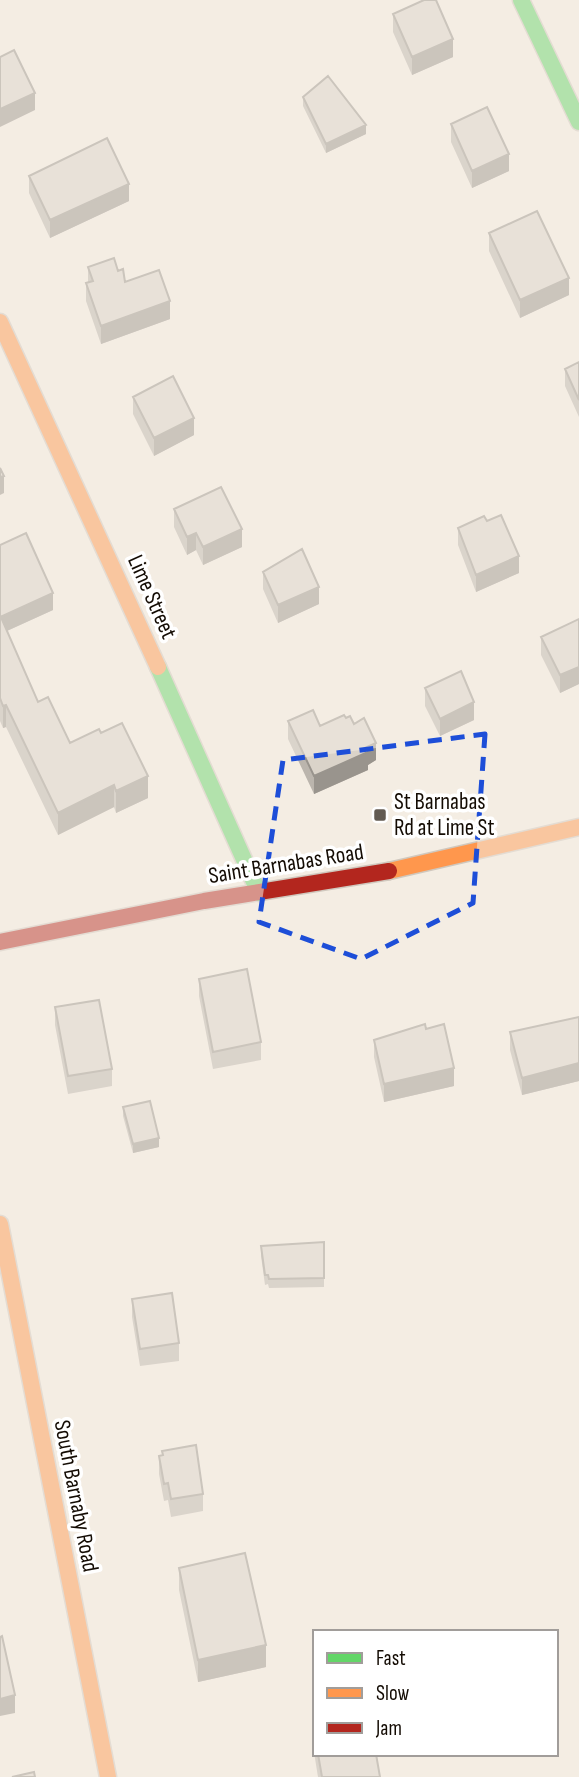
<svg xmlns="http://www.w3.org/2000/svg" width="579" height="1777" viewBox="0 0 579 1777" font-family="'Sofia Sans Condensed',sans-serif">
<rect width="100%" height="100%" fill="#f4ede3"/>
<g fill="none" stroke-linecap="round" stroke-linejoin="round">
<g stroke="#d0c8be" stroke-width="19">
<path id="fast" d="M521,0l58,122
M158,667l101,226"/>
</g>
<g stroke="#d0c8be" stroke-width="19">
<path id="slow" d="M0,322l158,345
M389,871l190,-44
M0,1224l108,553"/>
</g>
<g stroke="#d0c8be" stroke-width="19">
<path id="jam" d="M0,942l204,-41 185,-30"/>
</g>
<use href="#fast" stroke="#63d668" stroke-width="16"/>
<use href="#slow" stroke="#ff974d" stroke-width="16"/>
<use href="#jam" stroke="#b3261e" stroke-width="16"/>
</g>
<path fill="#bbb5ad" d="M393,14l60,43 -41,18 -19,-43z
M303,97l63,37 -40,19 -23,-47z
M451,124l58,47 -37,17 -21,-46z
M29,176l100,25 -79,37 -21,-45z
M489,233l80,62 -49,23 -31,-67z
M88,267l30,4 7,11 45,37 -69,25 -15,-43v-18h2z
M579,362v55l-14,-31v-17z
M133,397l61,38 -40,21 -21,-42z
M174,509l68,38 -39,18 -7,-15 -9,5 -13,-28z
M487,521l32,52 -43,19 -18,-47v-17z
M0,545l53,65 -46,21 31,71 32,41 31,-10 47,65 -32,15 -2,-6 -56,28 -52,-108 -3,1 -3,-7z
M263,572l56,32 -41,19 -15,-34z
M579,619v65l-19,9 -19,-38v-18z
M425,688l49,32 -34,16 -15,-30z
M288,721l32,5 56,34 -8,5v5l-54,24 -26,-55z
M199,979l62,63v18l-48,9 -14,-73z
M55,1007l57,62v17l-44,8 -13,-69z
M579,1017v64l-57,14 -12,-45v-18z
M426,1029l28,57 -70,16 -10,-45v-17z
M123,1107l36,40 -26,6 -10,-37z
M324,1242v45l-55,1 -1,-4 -3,1 -4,-29v-10z
M132,1299l47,44v18l-39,5 -8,-49z
M162,1451l41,43v17l-32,6 -3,-17 -4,1 -5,-27v-18h3z
M179,1568l87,99 -68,15 -19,-92z
M315,1728v26h61l4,23h-62l-5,-31v-17z"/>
<path fill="#99948d" d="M453,39v18l-41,18v-18z
M35,93v17l-35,17v-18z
M366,125v9l-40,19v-9z
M509,154v17l-37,17v-17z
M129,184v17l-79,37v-18z
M569,278v17l-49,23v-18z
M170,301v18l-69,25v-18z
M194,418v17l-40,21v-18z
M4,476v17l-4,2v-18z
M242,529v18l-39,18v-18z
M196,533v17l-9,5v-18z
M519,556v17l-43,19v-17z
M319,587v17l-41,19v-18z
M53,593v17l-53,24v-17z
M579,667v17l-19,9v-18z
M474,702v18l-34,16v-17z
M6,705v22l-3,1v-22z
M376,743v17l-8,5v5l-54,24v-18z
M148,776v22l-32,15v-22z
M114,785v22l-56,28v-22z
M579,1063v18l-57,14v-17z
M454,1068v18l-70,16v-18z
M159,1138v9l-26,6v-9z
M266,1645v22l-68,15v-22z
M15,1695v18l-15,3v-17z"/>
<path fill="#dad3c9" stroke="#99948d" stroke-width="2" d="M424,0h12l17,39 -41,18 -19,-43z
M14,50l21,43 -35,16v-52z
M328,76l38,49 -40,19 -23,-47z
M487,107l22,47 -37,17 -21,-47z
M107,138l22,46 -79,36 -21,-44z
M537,211l32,67 -49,22 -31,-67z
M114,258l4,13 5,-2 2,13 34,-12 11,31 -69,25 -15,-43 7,-2 -5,-14z
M579,362v38l-14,-31z
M173,376l21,42 -40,20 -21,-41z
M0,468l4,8 -4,1z
M221,487l21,42 -39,18 -7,-14 -9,4 -13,-28z
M501,515l18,41 -43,19 -18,-47 26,-12 3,5z
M26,533l27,60 -53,24v-72z
M302,549l17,38 -41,18 -15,-33z
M0,615l38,87 10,-5 22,46 29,-14 2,4 21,-10 26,53 -32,15 -2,-6 -56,28 -52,-108 -3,1 -3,-8z
M579,619v48l-19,8 -19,-38z
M461,671l13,31 -34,17 -15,-31z
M313,710l7,16 24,-11 2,3 4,-2 4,8 10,-6 12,25 -11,5 3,4 -54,24 -26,-55z
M247,969l14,73 -48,10 -14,-73z
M99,1000l13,69 -44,7 -13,-69z
M579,1017v46l-57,15 -12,-46z
M425,1024l1,5 18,-5 10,44 -70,16 -10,-44z
M150,1101l9,37 -26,6 -10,-37z
M324,1242v36l-55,1 -1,-4h-3l-4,-29z
M172,1293l7,50 -39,6 -8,-50z
M196,1445l7,49 -32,5 -3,-16 -4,1 -5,-28 4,-1 -1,-4z
M245,1553l21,92 -68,15 -19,-92z
M2,1636l13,59 -15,4v-62z
M318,1754h58l4,23h-58z
M34,1772l1,5h-23z"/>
<path d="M0 0H579V1777H0ZM485,734l-12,169 -112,56 -102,-37 24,-162z" fill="#f4ede3" fill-opacity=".55" fill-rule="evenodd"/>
<path fill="none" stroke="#1d4ed8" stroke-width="5" stroke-dasharray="14 9" stroke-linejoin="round" d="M485,734l-12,169 -112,56 -102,-37 24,-162z"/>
<rect fill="#625a51" stroke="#fff" stroke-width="2.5" x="373" y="808" width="14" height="14" rx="3.5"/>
<g text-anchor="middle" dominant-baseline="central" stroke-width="7" stroke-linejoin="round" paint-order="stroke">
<g font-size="23" fill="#130b03" stroke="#fff">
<text transform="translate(152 597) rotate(66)">Lime Street</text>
<text transform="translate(286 864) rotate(-9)">Saint Barnabas Road</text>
<text transform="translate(76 1496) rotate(79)">South Barnaby Road</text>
</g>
<g font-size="23" fill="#130b03" stroke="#fff" text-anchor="start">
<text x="394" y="802">St Barnabas<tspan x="394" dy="26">Rd at Lime St</tspan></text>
</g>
</g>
<rect x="313" y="1630" width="245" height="126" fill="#ffffff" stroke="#a19d9a" stroke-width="2"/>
<rect x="327" y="1653" width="35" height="10" fill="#63d668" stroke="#a19d9a" stroke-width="2"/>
<text x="376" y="1665" font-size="21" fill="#130b03">Fast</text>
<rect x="327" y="1688" width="35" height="10" fill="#ff974d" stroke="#a19d9a" stroke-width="2"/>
<text x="376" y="1700" font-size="21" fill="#130b03">Slow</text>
<rect x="327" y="1723" width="35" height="10" fill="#b3261e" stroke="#a19d9a" stroke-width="2"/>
<text x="376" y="1735" font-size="21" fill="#130b03">Jam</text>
</svg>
